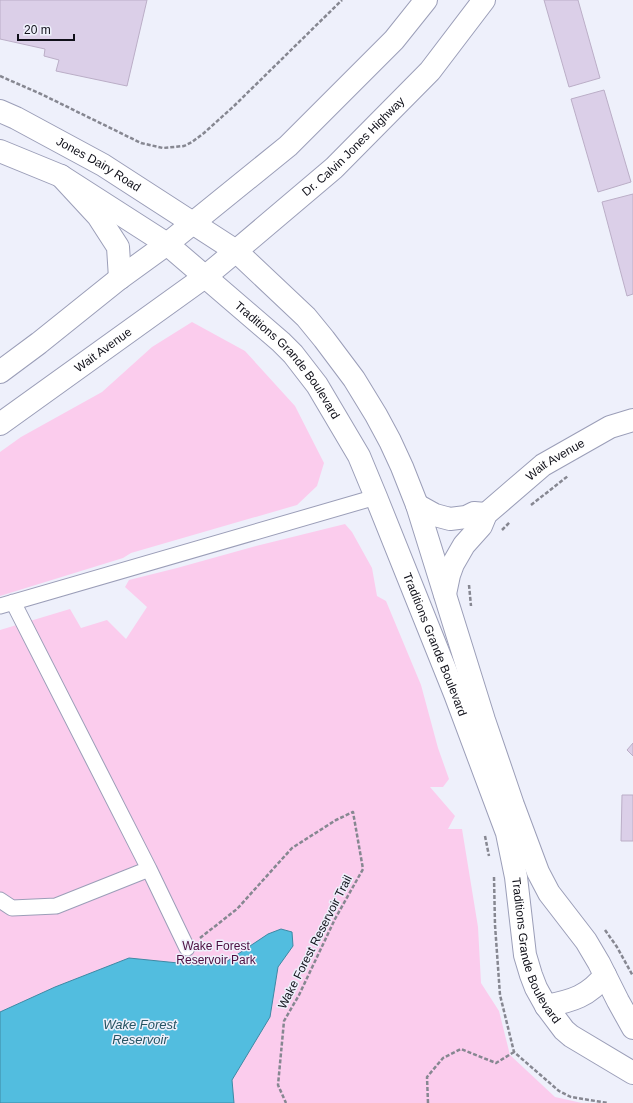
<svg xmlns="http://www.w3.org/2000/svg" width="633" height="1103" viewBox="0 0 633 1103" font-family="Helvetica,sans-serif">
<rect width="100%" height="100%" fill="#eef0fb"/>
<path fill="#fbcced" d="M192,322l53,29 50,55 29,57 -7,23 -20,19 -166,48 -8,5 -123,38v-144l21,-15 81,-45 50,-45z
M345,524l7,8 20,36 5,28 9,5 35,84 17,63 11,31 -6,8h-13l25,29 -7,13h14l16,98 3,56 18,28 11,44 45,42 27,6h-582v-473l70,-21 11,19 26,-8 19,19 21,-32 -22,-20 4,-7 48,-12 79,-22z"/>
<path fill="#52bddf" stroke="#3e89a4" d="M281,929l11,3 1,14 -15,21 -8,50 -38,63 2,23h-234v-91l55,-25 74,-29 69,7 28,-3 42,-28z"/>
<path fill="#dbcfe8" stroke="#bbaec7" d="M0,0h147l-20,86 -71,-15 3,-11 -15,-4 1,-7 -45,-10z
M544,0h34l22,78 -31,9z
M604,90l27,92 -33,10 -27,-93z
M633,194v100l-6,2 -25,-94z
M633,743v13l-6,-6z
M622,795h11v46h-12z"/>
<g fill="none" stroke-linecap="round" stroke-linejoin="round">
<g stroke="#9b9eb8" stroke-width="17">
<path id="street" d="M13,602l136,267 38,79
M0,606l376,-109
M0,900l12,8 44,-2 93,-37"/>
</g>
<g stroke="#9b9eb8" stroke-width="24">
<g id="secondary">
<path id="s1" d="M0,111l16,7 87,47 133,86 70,66 18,22 30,40 22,36 14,26 12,26 15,38 67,215 29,85 25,67 11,21 37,48 13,22 19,38 15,27"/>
<path id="s2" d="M0,151l61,25 106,68 114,98 12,12 24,31 42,71 17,41 79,197 52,139 9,44 9,78 6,20 5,13 10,18 18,24 7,6 62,37"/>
<path d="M417,505l18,10 15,4 16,-2 8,-4 12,1"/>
<path id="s3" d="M445,594l4,-19 4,-11 11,-19 17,-19 5,-12 57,-49 67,-38 23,-7"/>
<path d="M546,1006c26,-5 43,-10 59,-31"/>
</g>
</g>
<g stroke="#9b9eb8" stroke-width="24">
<g id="highway">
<path d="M61,176l37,40 20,31 2,31"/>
<path d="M0,372l39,-29 81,-65 47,-34 121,-98 106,-106 32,-40"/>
<path id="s4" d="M0,424l206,-148 30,-25 98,-83 96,-97 54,-71"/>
</g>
</g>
<path stroke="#868791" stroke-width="2.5" stroke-dasharray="4 2" stroke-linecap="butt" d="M0,76l41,18 100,49 22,5 21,-2 8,-4 12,-9 30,-27 108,-106
M531,505l37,-29
M502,530l8,-8
M469,585l2,21
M485,836l4,20
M494,877l1,48 5,70 14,57 45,39 12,6 37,6
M605,930l12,17 16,29
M200,938l37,-29 55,-61 44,-28 17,-8 10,57 -28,50 -36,76 -15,26 -6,64 8,18
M428,1103l-1,-26 16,-19 18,-9 35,14 18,-11"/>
<use href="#street" stroke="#fff" stroke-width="15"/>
<use href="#secondary" stroke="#fff" stroke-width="22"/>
<use href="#highway" stroke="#fff" stroke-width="22"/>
</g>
<g text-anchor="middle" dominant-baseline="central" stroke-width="3" stroke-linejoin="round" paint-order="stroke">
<g font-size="12" fill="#101019" stroke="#eef0fb">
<text stroke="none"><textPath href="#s4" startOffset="450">Dr. Calvin Jones Highway</textPath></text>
<text stroke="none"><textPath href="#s1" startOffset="112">Jones Dairy Road</textPath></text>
<text stroke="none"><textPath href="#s4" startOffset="127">Wait Avenue</textPath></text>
<text stroke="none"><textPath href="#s2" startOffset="360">Traditions Grande Boulevard</textPath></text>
<text stroke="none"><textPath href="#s3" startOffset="180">Wait Avenue</textPath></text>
<text stroke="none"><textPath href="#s2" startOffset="684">Traditions Grande Boulevard</textPath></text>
<text transform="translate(315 942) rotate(-63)">Wake Forest Reservoir Trail</text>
<text stroke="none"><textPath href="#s2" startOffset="1008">Traditions Grande Boulevard</textPath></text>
</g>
<g font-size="12" fill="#4c0e41" stroke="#eef0fb">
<text x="216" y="946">Wake Forest<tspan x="216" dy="14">Reservoir Park</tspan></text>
</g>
<g font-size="13" font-style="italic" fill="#265463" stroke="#eef0fb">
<text x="140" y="1024">Wake Forest<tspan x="140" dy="15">Reservoir</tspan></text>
</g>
</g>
<path d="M18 34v6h56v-6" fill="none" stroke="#101019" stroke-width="2"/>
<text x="24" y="34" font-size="12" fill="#101019" stroke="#eef0fb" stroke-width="3" paint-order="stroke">20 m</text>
</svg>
